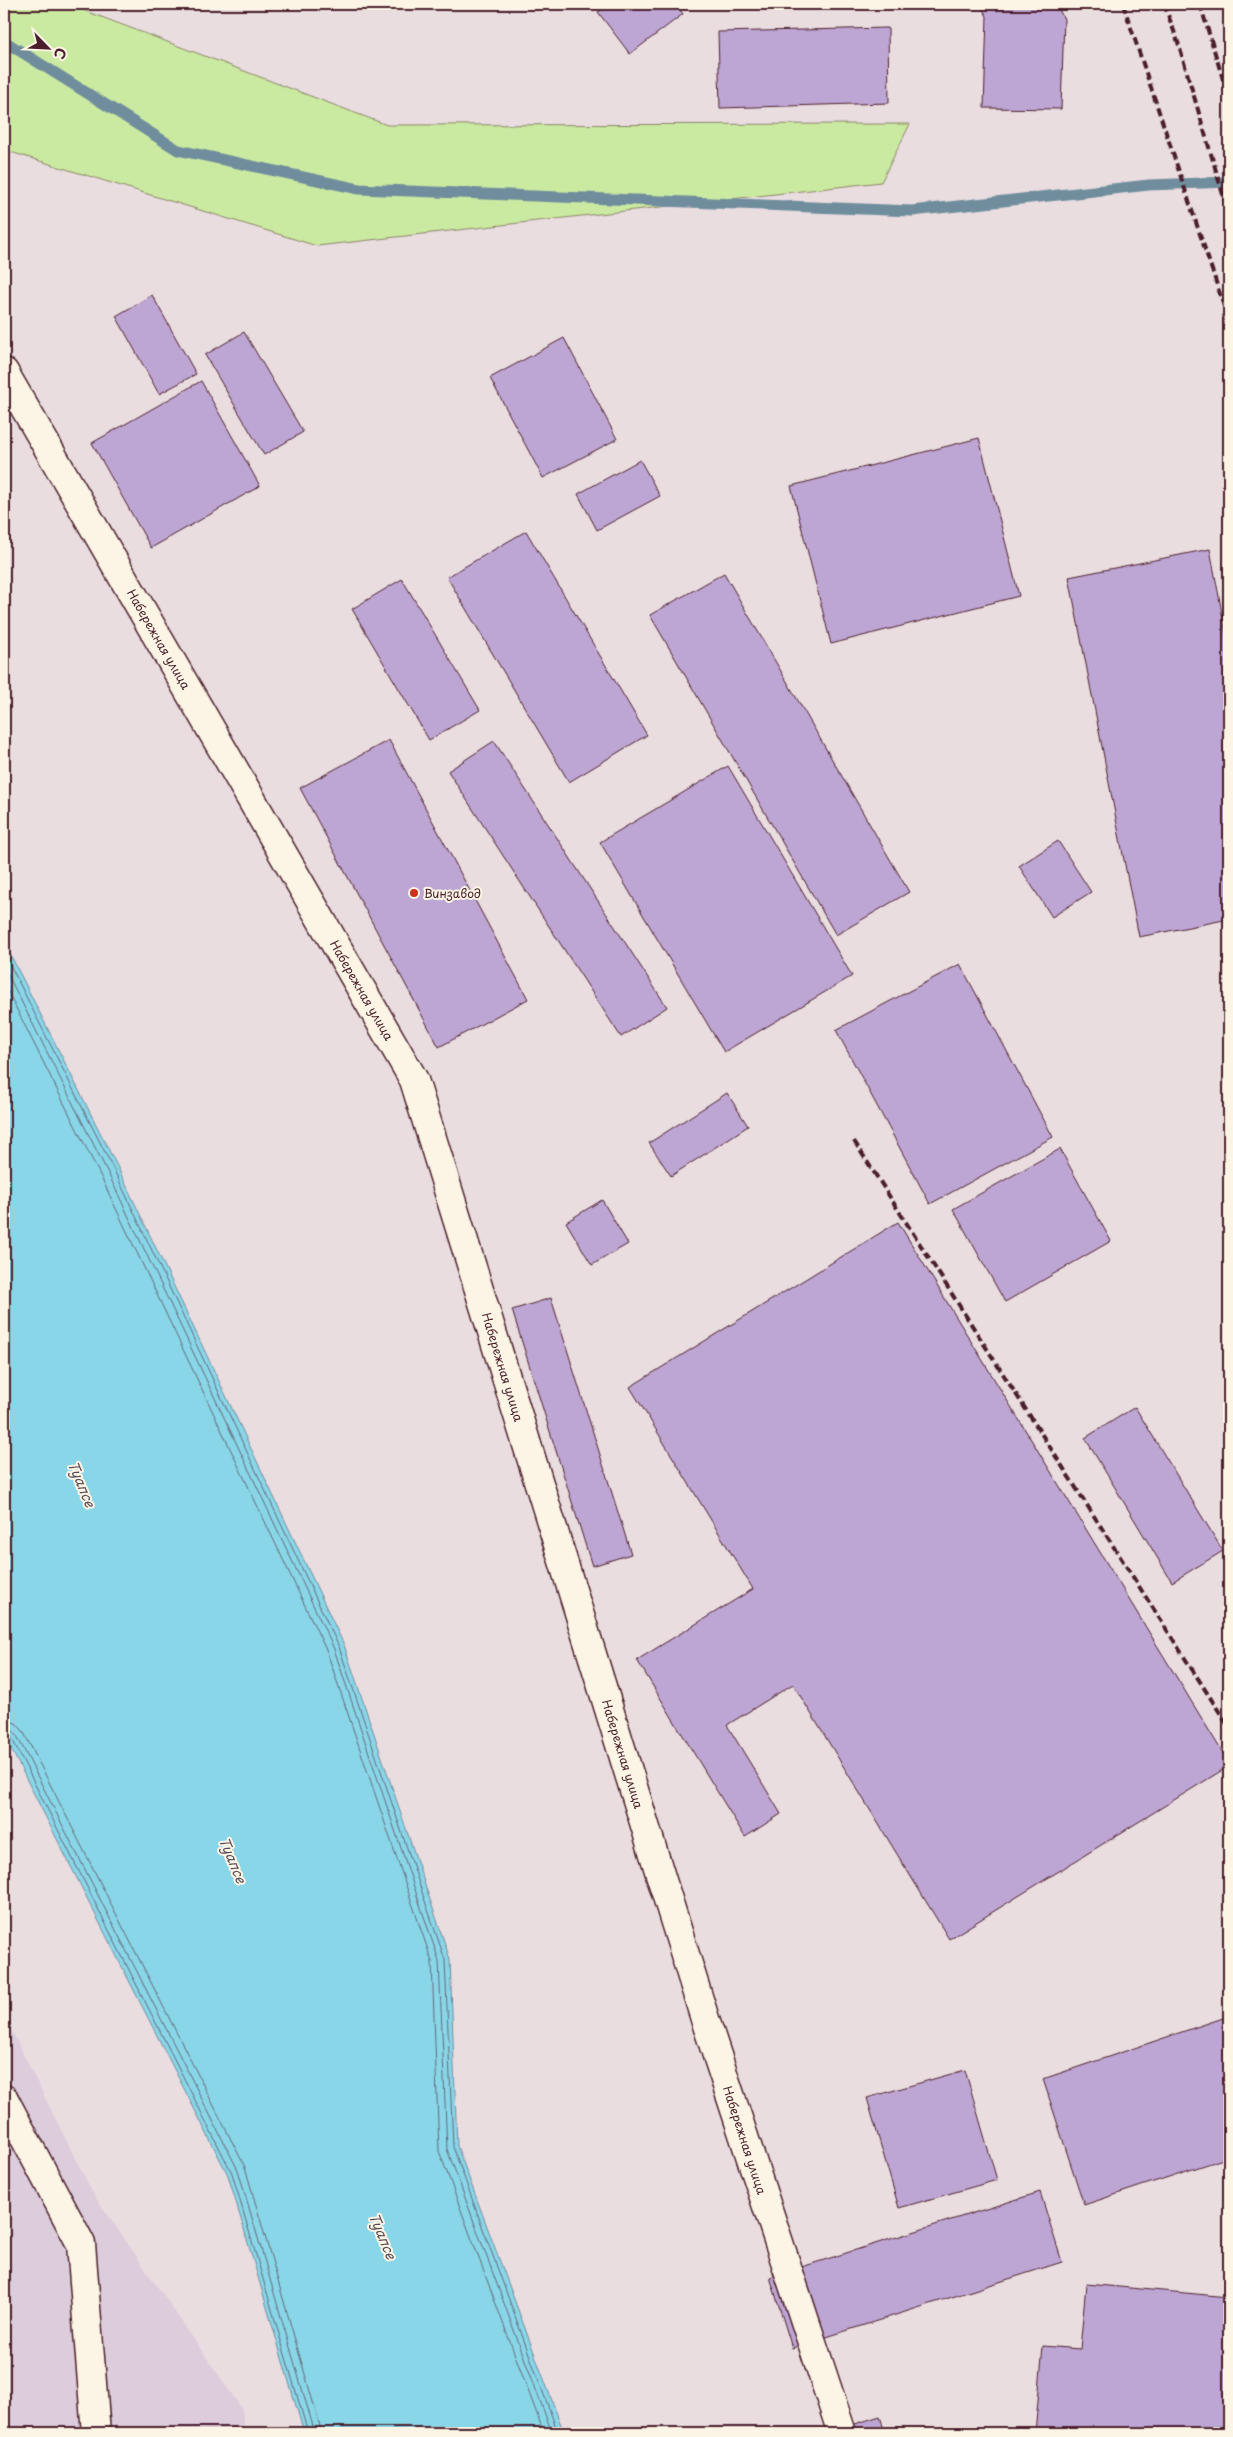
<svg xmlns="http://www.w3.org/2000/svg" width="1233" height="2437" viewBox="0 0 1233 2437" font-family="'Playpen Sans',sans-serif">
<rect width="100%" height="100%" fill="#e9dde0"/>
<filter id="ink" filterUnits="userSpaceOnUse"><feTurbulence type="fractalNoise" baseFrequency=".02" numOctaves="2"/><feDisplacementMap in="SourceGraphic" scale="10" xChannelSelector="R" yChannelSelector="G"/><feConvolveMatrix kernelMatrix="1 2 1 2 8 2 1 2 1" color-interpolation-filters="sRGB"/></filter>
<g filter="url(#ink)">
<path fill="#dcccdc" d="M4,2016l88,176 150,217 2,24h-240z"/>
<path fill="#cbeaa1" stroke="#8a8466" d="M4,4h63l320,121 523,-1 -29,58 -564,64 -313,-96z"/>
<path fill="#89d6e9" stroke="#708d9d" d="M4,942l114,226 226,477 106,314 7,187 107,287h-260l-76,-258 -224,-440z"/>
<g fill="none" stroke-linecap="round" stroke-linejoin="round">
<path stroke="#636877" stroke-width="1" d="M4,953l110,217 225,477 106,313 8,187 105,286
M4,967l104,206 226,476 105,312 8,188 105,284
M4,984l97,193 226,475 105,310 7,189 105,282
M4,1720l12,3 7,8 222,436 77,266
M4,1728l7,1 5,5 222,436 77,263
M4,1734l7,3 221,436 76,260"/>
<path stroke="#708d9d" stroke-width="11" d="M4,41l174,109 181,39 553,22 237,-26 80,-3"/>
</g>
<path fill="#bea6d4" stroke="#4a1f2b" d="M609,4h67l7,10 -53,40 -32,-42z
M979,4h77l8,15 -3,90 -77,-1 3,-92z
M888,28l1,75 -169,5 -2,-76z
M152,295l44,79 -37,20 -43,-78z
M244,332l59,100 -39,23 -59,-100z
M564,338l53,101 -74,39 -53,-100z
M201,381l59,105 -109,62 -59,-105z
M979,438l40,158 -188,48 -40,-158z
M640,460l20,36 -63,34 -19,-36z
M526,531l121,204 -78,47 -122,-205z
M1210,549l19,101v269l-90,18 -70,-360z
M724,573l185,319 -73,43 -186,-320z
M402,579l78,131 -51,30 -77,-131z
M389,740l139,259 -89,48 -139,-259z
M494,741l173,266 -46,30 -173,-266z
M728,766l124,210 -128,76 -124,-210z
M1058,841l33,51 -39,25 -33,-51z
M960,964l93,173 -123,67 -94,-174z
M727,1093l21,33 -77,50 -22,-33z
M1060,1149l51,92 -106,61 -52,-93z
M602,1200l26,44 -36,21 -26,-43z
M898,1222l331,541v3l-280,173 -156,-255 -66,41 54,89 -36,23 -108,-177 116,-71 -123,-202z
M551,1298l80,256 -39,12 -80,-256z
M1135,1407l88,144 -51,31 -87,-144z
M1229,2016v141l-145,48 -41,-126z
M965,2070l32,110 -98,28 -32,-110z
M1040,2192l22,70 -270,86 -22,-71z
M1086,2284l143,13v136h-194l8,-87 37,3z
M880,2416l5,17h-51l-1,-2z"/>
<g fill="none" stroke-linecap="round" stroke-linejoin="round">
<g stroke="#4a1f2b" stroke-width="31">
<path id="minor" d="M4,372l410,708 291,939 137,414
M4,2099l77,145 15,189"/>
</g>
<use href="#minor" stroke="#fcf5e5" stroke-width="28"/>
<path stroke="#4a1f2b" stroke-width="4" stroke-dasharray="8 4" stroke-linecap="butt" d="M1123,4l106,317
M1164,4l14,38 51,173
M1200,4l29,95
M1225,4l4,15
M854,1141l375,586"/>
</g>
</g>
<circle fill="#c8321e" stroke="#fcf5e5" stroke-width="2" cx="414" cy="893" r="5"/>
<g text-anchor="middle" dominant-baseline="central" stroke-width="4" stroke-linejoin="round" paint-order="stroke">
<g font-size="12" fill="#4a1f2b" stroke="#fcf5e5">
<text transform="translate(159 639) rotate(60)">Набережная улица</text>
<text transform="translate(362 990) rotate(60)">Набережная улица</text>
<text transform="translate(503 1367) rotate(73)">Набережная улица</text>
<text transform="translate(623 1754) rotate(73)">Набережная улица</text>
<text transform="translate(745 2140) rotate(72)">Набережная улица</text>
</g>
<g font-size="12" fill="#4a1f2b" stroke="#fcf5e5" text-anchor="start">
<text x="424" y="893">Винзавод</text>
</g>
<g font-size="14" font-style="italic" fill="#5a4d5a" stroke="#fcf5e5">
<text transform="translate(82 1484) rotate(68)">Туапсе</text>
<text transform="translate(233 1860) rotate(68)">Туапсе</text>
<text transform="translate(383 2236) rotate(68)">Туапсе</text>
</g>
</g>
<rect width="1233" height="2437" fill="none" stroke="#fcf5e5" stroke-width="20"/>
<rect x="10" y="10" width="1213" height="2417" fill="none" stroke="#4a1f2b" stroke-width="2" filter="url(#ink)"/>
<g transform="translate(48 48) rotate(114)" stroke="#fcf5e5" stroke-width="4" paint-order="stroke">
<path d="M0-4L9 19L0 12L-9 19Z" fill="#4a1f2b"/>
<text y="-8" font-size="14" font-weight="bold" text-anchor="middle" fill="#4a1f2b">С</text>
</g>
</svg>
